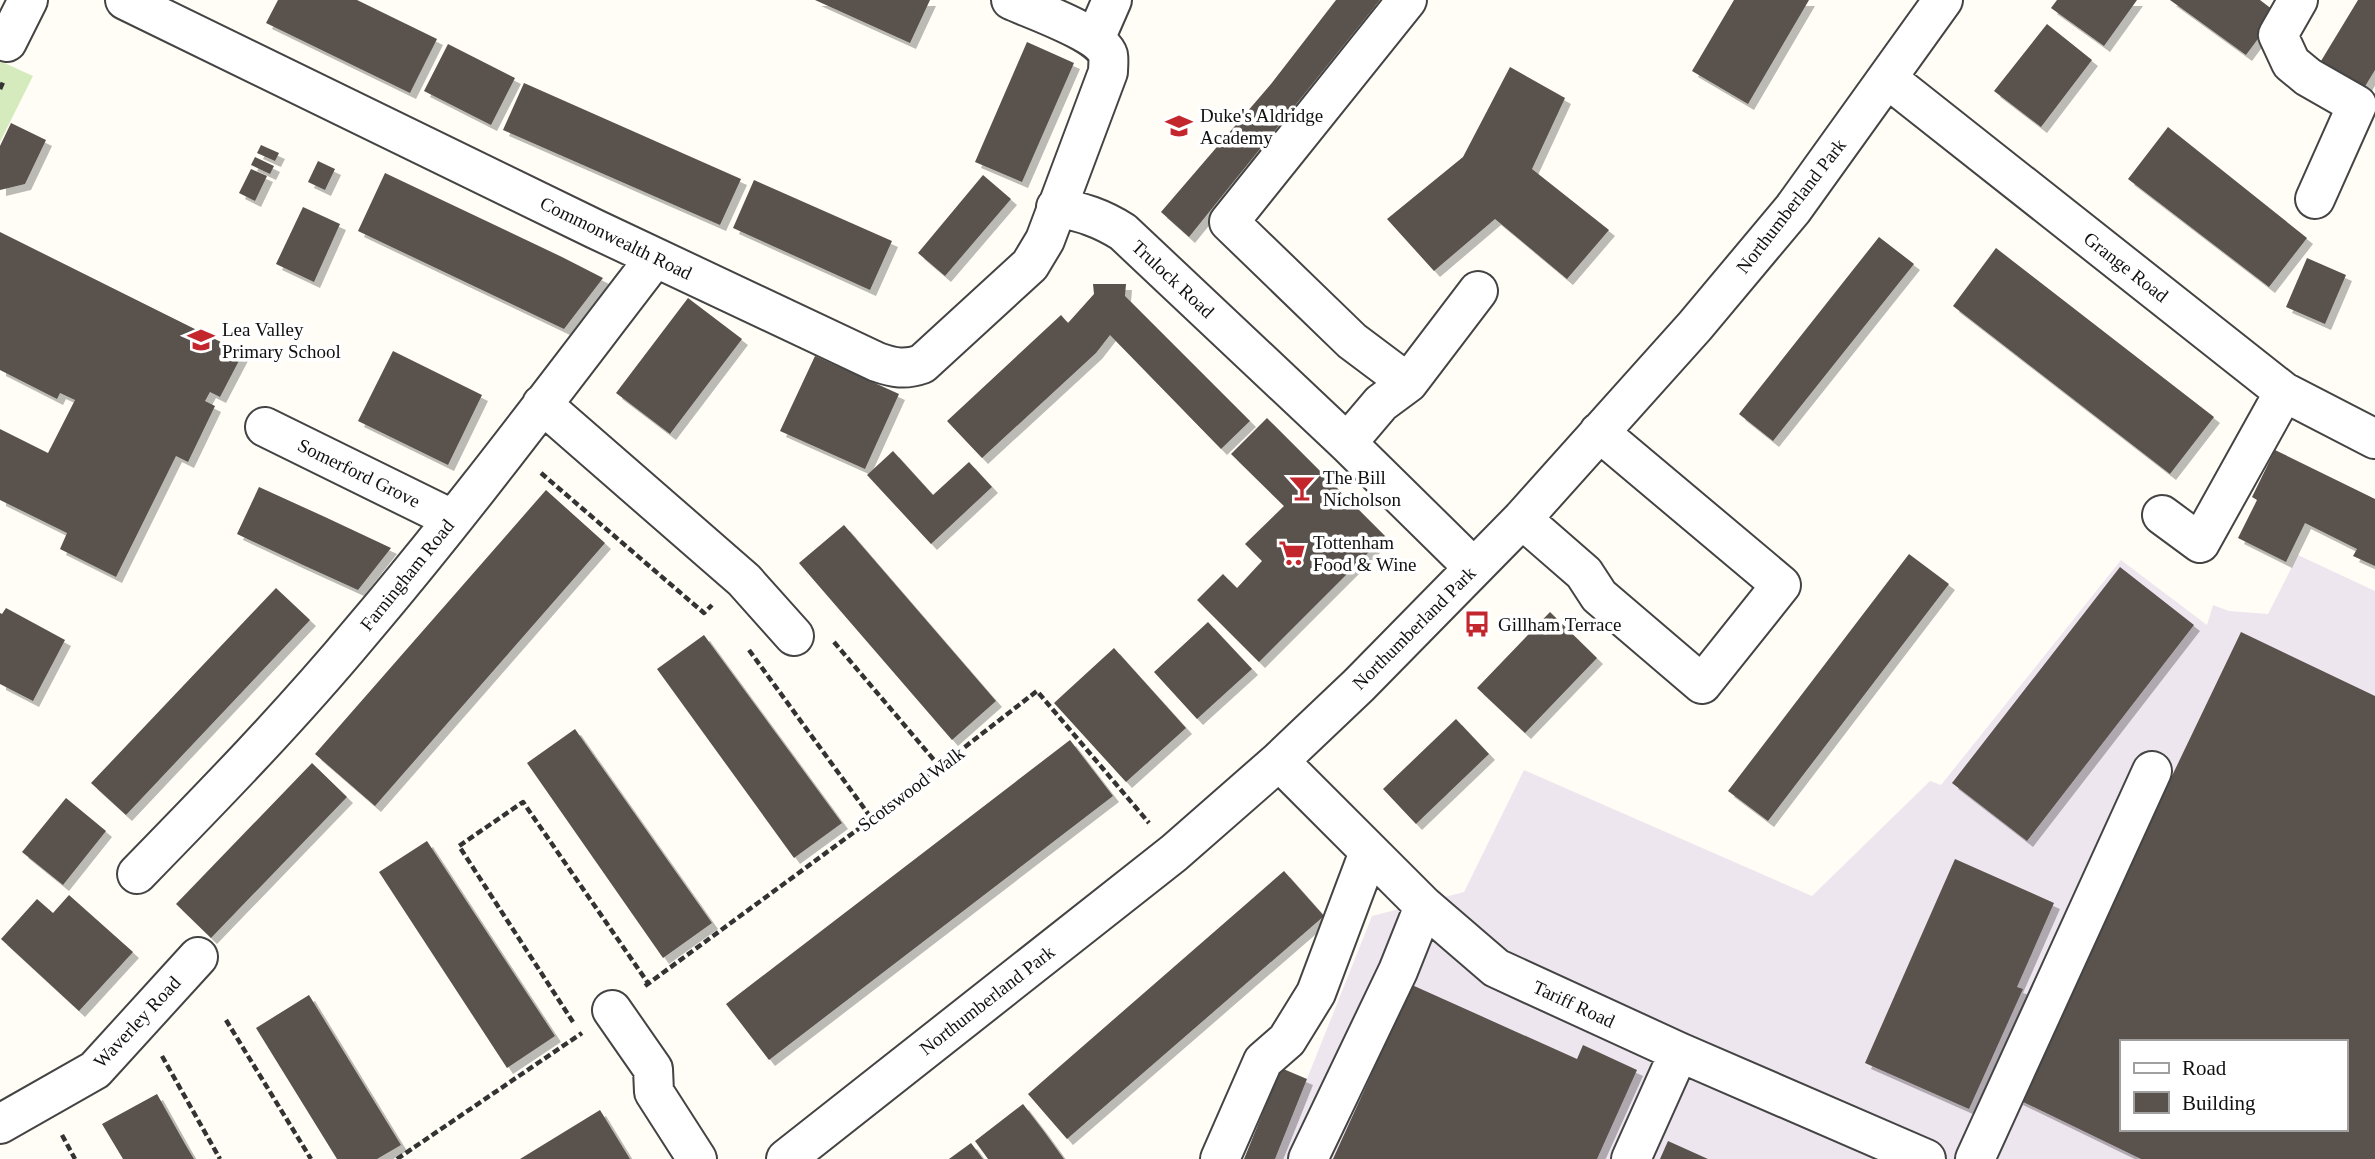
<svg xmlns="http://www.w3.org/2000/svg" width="2375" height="1159" viewBox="0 0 2375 1159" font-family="Georgia,serif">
<defs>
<filter id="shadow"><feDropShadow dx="6" dy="6" stdDeviation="0" flood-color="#0004"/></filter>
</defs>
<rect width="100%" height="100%" fill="#fffdf5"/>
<path fill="#eee6ef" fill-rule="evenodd" d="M2298,555l77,36v568h-1100l97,-243 92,-24 60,-122 288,126 118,-115 11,4 180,-225 86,65 6,-20 16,6 39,3zM2121,1042h224v87h-224z"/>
<path fill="#d5ebbd" d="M0,61l33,15 -33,66z"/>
<path fill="#5a524d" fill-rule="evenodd" filter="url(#shadow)" d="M278,0h79l80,39 -27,54 -144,-70z
M815,0h115l-20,43z
M1336,0h44l-191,237 -28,-25 110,-128z
M1734,0h75l-61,104 -56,-33z
M2057,0h80l-33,46 -53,-38z
M2170,0h90l17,13 -31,42z
M2358,0h17v70l-11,18 -43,-27z
M2047,24l45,36 -51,67 -47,-36z
M1027,42l47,21 -52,119 -47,-20z
M448,44l67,34 -24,47 -67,-34z
M1510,67l55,31 -33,71 77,61 -42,49 -72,-60 -61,52 -47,-52 76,-62z
M524,83l217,96 -21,46 -217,-95z
M11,123l35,17 -21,44 -25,6v-44z
M2168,127l139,111 -38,49 -141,-108z
M261,145l18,8 -4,8 -18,-8z
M255,157l19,9 -4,8 -19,-9z
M318,161l17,8 -10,21 -17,-8z
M251,169l16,7 -12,25 -16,-8z
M385,173l177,84 41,21 -39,51 -206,-98z
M983,175l28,24 -66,77 -27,-23z
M754,180l138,61 -22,49 -137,-62z
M303,207l37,17 -26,58 -38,-18z
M0,232l243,121 -23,44 -10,-5 -5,9 10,5 -27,56 -12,-6 -60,121 -56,-28 7,-16 -67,-33v-71l48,24 27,-53 -15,-7 -3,6 -57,-29z
M1879,237l35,27 -141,177 -34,-27z
M1996,248l218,169 -44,57 -217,-168z
M2307,258l39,17 -21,49 -39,-17z
M1093,284h33l-1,12 125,125 -29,28 -111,-114 -14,18 -114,105 -35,-37 114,-106 7,8 26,-29z
M688,298l54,41 -72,95 -54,-41z
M393,351l89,44 -34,70 -90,-44z
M815,356l84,38 -34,75 -85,-38z
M1267,418l118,118 -126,126 -62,-62 26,-26 14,14 25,-27 -17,-17 39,-38 -53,-52z
M2275,450l100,49v67l-22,-10 4,-7 -52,-26 -19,39 -48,-24 19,-38 -5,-3z
M893,451l40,44 36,-33 23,25 -61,57 -64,-69z
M259,487l66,30 66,31 -33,42 -55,-25 -66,-31z
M546,490l59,53 -230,263 -60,-52z
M844,525l152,176 -44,39 -153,-177z
M1909,554l40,30 -181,237 -40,-30z
M2120,567l74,58 -167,216 -75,-58z
M276,588l34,32 -184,195 -35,-32z
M6,608l59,32 -32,61 -33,-17v-71l2,1z
M1550,612l47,46 -72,75 -48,-45z
M1208,622l44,47 -55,50 -43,-47z
M2241,632l134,64v463h-234l-124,-60zM2121,1042h224v87h-224z
M704,635l138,188 -48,35 -137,-189z
M1114,648l72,80 -60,54 -72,-79z
M1456,719l33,35 -73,70 -33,-35z
M575,729l137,194 -49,35 -136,-195z
M1070,740l43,56 -344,264 -43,-56z
M312,763l35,34 -136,141 -35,-34z
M66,798l40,33 -43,54 -41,-33z
M427,841l128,195 -48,32 -128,-196z
M1955,859l99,44 -37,84 6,2 -54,120 -104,-46z
M1284,871l40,45 -257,223 -39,-45z
M69,895l64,57 -54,59 -78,-72 36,-40 16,14z
M1412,985l165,74 6,-14 54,25 -40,89h-264z
M309,995l92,150 -24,14h-40l-81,-131z
M1281,1068l26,11 -32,80h-31z
M157,1094l28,50 9,15h-71l-21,-35z
M1023,1104l20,26 21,29h-76l-13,-18z
M600,1110l30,49h-110z
M1668,1141l40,18h-48z
M971,1143l12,16h-34z"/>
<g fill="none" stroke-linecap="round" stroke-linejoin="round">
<g stroke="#444" stroke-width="42">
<path id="minor" d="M125,0l470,229 282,133c17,6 28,8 45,2l108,-99 15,-25 63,-168c0,-5 1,-12 0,-17 -7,-22 -75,-45 -97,-55
M1407,0l-178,222 123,119 56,42
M2298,0l-20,35 13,28 17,14 49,28 -42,94
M1095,39l17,-39
M7,42l21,-42
M1888,79l396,313 91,47
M1056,207c26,5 45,11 67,25l224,211 127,125
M542,404l202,176 50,56
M265,427l187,92
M1347,443l34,-40 27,-20 70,-92
M2162,515l38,28 84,-151
M1522,519l62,54 15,23 103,88 79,-99 -182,-153
M1279,761l145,145 72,62 183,84 247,107
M137,874c77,-79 153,-157 223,-241 103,-121 198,-249 295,-375
M612,1010l41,59 1,23 43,67
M0,1124l95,-54 103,-113
M786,1159l388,-306 105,-92 80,-76 163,-166 173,-193 98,-117 150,-209
M1220,1159l43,-98 24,-21 29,-47 53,-141
M1308,1159l90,-188 26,-65
M1631,1159l48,-107
M1975,1159l177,-388"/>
</g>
<path stroke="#333" stroke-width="4.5" stroke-dasharray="7 3.5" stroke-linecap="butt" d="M0,89l4,-9
M541,473l163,140 8,-8
M834,642l106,125
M749,650l123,169
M645,986l227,-167 165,-128 112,132
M226,1020l85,139
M573,1022l-114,-176 64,-44 125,181
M162,1056l58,103
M62,1135l13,24
M397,1159l185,-126"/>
<use href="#minor" stroke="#fff" stroke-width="38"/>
</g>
<defs>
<g id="school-bare" transform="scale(2.1)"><path d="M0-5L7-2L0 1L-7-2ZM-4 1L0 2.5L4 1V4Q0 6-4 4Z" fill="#c4262e" stroke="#fff" stroke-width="2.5" paint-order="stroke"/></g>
<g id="bar-bare" transform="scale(2.1)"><path d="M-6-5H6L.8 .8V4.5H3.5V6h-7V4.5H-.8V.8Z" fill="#c4262e" stroke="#fff" stroke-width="2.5" paint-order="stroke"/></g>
<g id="supermarket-bare" transform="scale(2.1)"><path d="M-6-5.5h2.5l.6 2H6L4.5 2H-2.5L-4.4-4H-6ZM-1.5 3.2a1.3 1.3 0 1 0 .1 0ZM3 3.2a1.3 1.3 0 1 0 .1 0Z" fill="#c4262e" stroke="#fff" stroke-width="2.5" paint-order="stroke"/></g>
<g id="bus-bare" transform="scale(2.1)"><path d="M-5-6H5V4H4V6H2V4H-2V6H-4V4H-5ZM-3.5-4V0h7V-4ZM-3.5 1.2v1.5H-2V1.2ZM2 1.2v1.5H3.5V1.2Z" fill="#c4262e" stroke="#fff" stroke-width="2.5" paint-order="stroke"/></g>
</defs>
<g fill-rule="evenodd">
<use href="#school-bare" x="1179" y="126"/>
<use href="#school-bare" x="201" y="340"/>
<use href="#bar-bare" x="1302" y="488"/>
<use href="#supermarket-bare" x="1292" y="553"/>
<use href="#bus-bare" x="1477" y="624"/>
</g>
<g text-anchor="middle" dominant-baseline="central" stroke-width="7" stroke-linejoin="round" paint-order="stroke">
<g font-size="19" fill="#111" stroke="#fff" text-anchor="start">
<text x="1200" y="115">Duke's Aldridge<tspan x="1200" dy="22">Academy</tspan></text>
<text x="222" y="329">Lea Valley<tspan x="222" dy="22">Primary School</tspan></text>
<text x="1323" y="477">The Bill<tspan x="1323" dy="22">Nicholson</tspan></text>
<text x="1313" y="542">Tottenham<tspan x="1313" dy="22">Food &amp; Wine</tspan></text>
<text x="1498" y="624">Gillham Terrace</text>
</g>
<g font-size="19" fill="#111" stroke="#fff">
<text transform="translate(1791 206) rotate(-52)">Northumberland Park</text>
<text transform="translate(616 238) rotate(26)">Commonwealth Road</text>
<text transform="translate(2126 267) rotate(38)">Grange Road</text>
<text transform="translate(1173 279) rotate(43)">Trulock Road</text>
<text transform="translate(359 473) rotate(26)">Somerford Grove</text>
<text transform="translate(407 575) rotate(-51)">Farningham Road</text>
<text transform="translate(1414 628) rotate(-45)">Northumberland Park</text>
<text transform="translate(911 789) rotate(-37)">Scotswood Walk</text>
<text transform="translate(987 1000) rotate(-38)">Northumberland Park</text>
<text transform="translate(1574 1004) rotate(25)">Tariff Road</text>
<text transform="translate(137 1022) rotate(-47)">Waverley Road</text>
</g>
</g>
<rect x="2120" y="1040" width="228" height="91" fill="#ffffff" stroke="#a0a0a0" stroke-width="2"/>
<rect x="2134" y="1063" width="35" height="10" fill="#ffffff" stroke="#a0a0a0" stroke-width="2"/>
<text x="2182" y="1075" font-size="21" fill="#111111">Road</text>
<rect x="2134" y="1092" width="35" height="21" fill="#5a524d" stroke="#a0a0a0" stroke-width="2"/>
<text x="2182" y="1110" font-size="21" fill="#111111">Building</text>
</svg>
